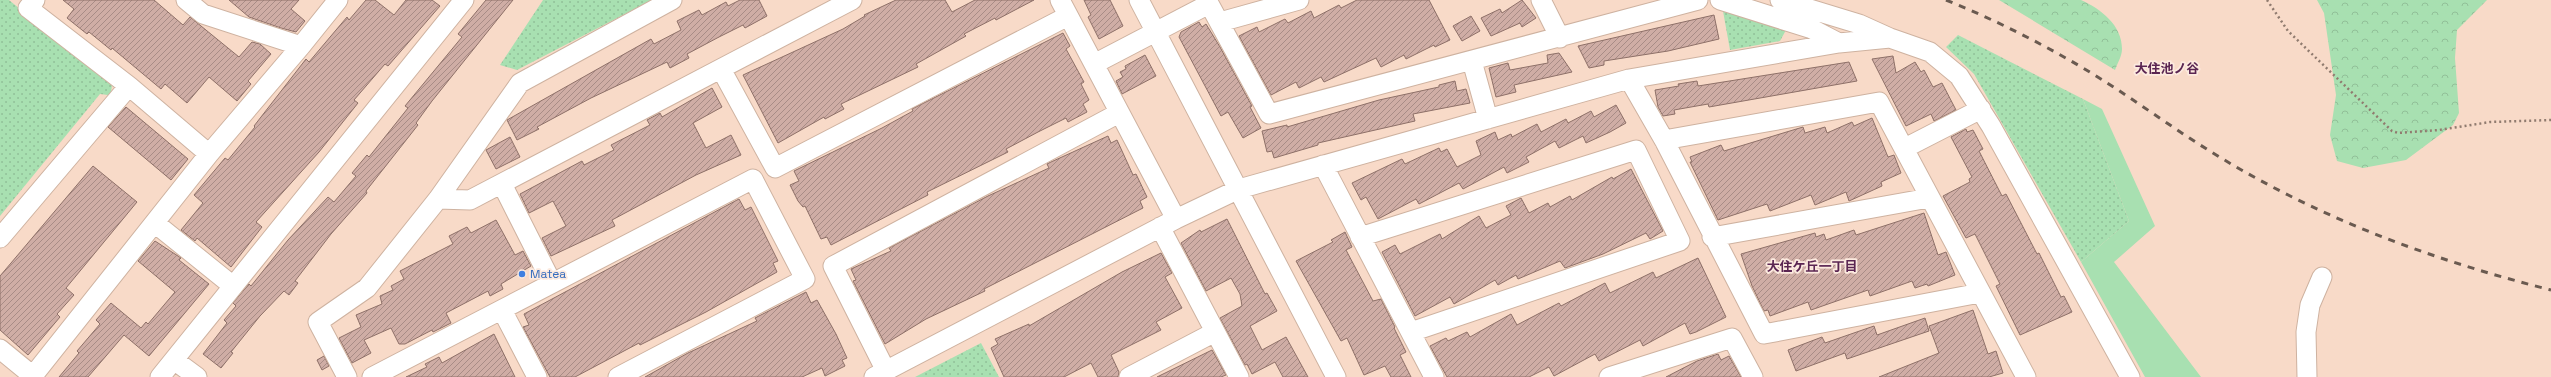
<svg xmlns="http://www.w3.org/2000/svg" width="2551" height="377" viewBox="0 0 2551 377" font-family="'Space Grotesk','Noto Sans JP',sans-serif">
<defs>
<pattern id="forest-crowns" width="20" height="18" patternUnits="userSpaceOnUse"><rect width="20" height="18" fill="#a8e0b1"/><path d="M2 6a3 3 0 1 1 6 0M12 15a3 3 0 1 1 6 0" fill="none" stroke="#91c098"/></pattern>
<pattern id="park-dots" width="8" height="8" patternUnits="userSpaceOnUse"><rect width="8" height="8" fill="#a8e0b1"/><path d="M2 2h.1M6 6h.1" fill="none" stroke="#91c098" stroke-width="1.8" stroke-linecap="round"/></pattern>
<pattern id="building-hatch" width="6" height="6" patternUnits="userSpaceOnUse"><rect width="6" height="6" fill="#cfada5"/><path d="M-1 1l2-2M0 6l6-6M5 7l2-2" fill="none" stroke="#a88c86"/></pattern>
</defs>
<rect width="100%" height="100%" fill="#f8dac8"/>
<path fill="#a8e0b1" d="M2083,99l19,10 53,117 -41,36 87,115h-56l-64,-115 48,-41z"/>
<path fill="url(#forest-crowns)" d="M1999,0h82c20,9 41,25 41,49 0,7 -5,15 -7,21z
M2317,0h170l-30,30 -2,28 4,55 -6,12 -47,35 -43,8 -26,-7 -7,-26 6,-40 -12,-82z"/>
<path fill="url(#park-dots)" d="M0,0h9l103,85 -1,7 -3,3 -8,-1 -100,122z
M543,0h109l-135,70 -17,-5z
M1723,11l63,19 -6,11 -50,9z
M1958,35l125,64 46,122 -48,41 -107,-188 -28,-27z
M981,343l18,34h-84z"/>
<path fill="url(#building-hatch)" stroke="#8e7068" d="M63,0h91l29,25 7,-8 49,40 13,-15 8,2 11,10 -23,27 3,3 -14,17 -28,-24 -22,26 -22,-19 -4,5 -49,-41 -1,2 -22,-18 -2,2 -20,-16 7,-9z
M229,0h70l-8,9 14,12 -9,11 -15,-4 -32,-11z
M366,0h9l19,15 12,-15h26l8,6 -52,60 -3,-2 -31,36 4,3 -39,49 -63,70 6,5 -31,40 -34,-29 -2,3 -14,-11 22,-27 -9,-8 31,-37 3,2 27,-33 -1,-1 52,-67 3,3 38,-45 2,3z
M486,0h27l-81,101 -16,22 2,2 -52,66 1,2 -36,41 -36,47 3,2 -9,12 -5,-4 -24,25 -29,36 2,1 -12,15 -18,-14 24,-31 -3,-3 12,-14 -3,-3 16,-19 2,2 37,-46 40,-43 6,5 22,-26 -4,-3 15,-18 2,2 39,-49 -3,-2 57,-69 -4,-3z
M740,0h19l8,16 -22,12 -2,-3 -24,12 -32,17 2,4 -19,10 -3,-6 -76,36 -54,29 2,2 -22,11 -10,-20 144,-81 3,5 27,-14 -4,-9 22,-11 3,5 24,-13 2,4z
M896,0h49l7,12 23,-12h59l-38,20 -1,-2 -31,16 2,2 -50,28 2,3 -77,37 3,5 -19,10 -1,-2 -46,26 -35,-68 100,-46 22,-13 -1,-1z
M1084,0h26l13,26 -24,13 -11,-22 3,-2z
M1357,0h72l21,40 -15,7 -1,-2 -28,14 -2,-4 -23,12 -5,-9 -52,24 -3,-5 -22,11 -3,-6 -25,13 -32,-59 18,-9 2,5 26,-13 3,4 23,-12 3,7 25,-13 2,3z
M1522,0l14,18 -14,9 -2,-4 -29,13 -10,-18 19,-9 2,4z
M1714,15l5,24 -51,12 -64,10v4l-15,3 -11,-22z
M1471,16l9,15 -18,10 -9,-15z
M1199,22l3,5 4,-3 14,23 32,59 -2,1 11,21 -18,10 -15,-26 -7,4 -42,-79 2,-5z
M1063,33l7,13 -4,3 18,33 -3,2 8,16 -6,4 4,8 -19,10 -2,-4 -28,14 -32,17 2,3 -81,40 1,3 -97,50 -4,-8 -6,2 -16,-33 -2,1 -5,-6 -8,-16 9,-4 -5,-10 88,-43 31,-17 -1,-2z
M1559,53l13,19 -58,13 2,7 -20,5 -7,-29 19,-5 2,7 38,-7 -1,-8z
M1145,55l11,21 -34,18 -6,-13 7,-4 -3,-5 6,-3 -1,-3z
M1893,56l3,17 19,-11 6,10 3,-2 9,17 9,-4 14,27 -22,11 -3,-7 -25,12 -34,-67z
M1849,62l8,19 -148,26 -1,-3 -34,6 1,4 -12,2 -5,-9 -3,-17 24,-4 -1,-2 19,-3 1,5z
M1455,81l2,10 9,-2 4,14 -57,11 2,7 -97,22v2l-44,13 -2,-7 -5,1 -5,-21 25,-6v2l92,-27 60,-13v-2z
M712,88l10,19 -29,16 13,25 25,-13 10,20 -45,20 -84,45 3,6 -64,30 -9,-18 24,-12 -13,-25 -24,12 -9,-19 62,-33 2,4 30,-15 -3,-5 39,-20 -3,-5 13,-7 2,4z
M1616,105l10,18 -16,9 -24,11 -3,-7 -24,12 -4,-7 -29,16 3,5 -22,11 -3,-6 -41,22 -4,-6 -40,21 -3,-5 -38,20 -12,-22 -5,3 -9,-17 50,-24 3,5 34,-16 2,4 6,-3 10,18 24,-12 -5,-14 19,-9 3,8 13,-6 1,3 25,-13 4,8 25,-13 2,4 23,-12 3,6z
M126,107l62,52 -17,21 -63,-53z
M1872,118l16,39 6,-2 7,18 -20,9 1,4 -33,15 -3,-9 -31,13 -4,-10 -41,16 -3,-7 -49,16 -28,-58h2l-2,-5 31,-12 3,6 79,-24 2,6 20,-6 2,6 25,-11 2,4z
M1966,129l1,3 6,-2 10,19 -4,2 23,45 4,-2 31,60 2,-1 22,44 3,-1 8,16 -52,23 -24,-49 4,-2 -25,-50 -9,4 -23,-42 27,-14 -1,-3 3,-2 -21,-40z
M1108,136l3,7 6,-3 16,35 3,-1 11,23 -7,4 3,7 -159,81 1,2 -59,28 -41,25 -32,-63 3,-1 -5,-11 40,-18 -2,-3 99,-52 61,-28 -2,-4 4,-2z
M510,137l10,20 -24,12 -10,-19z
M93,166l44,36 -71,86 8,7 -17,19 3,3 -32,38 -28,-25v-54z
M1631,169l32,62 -13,8 -4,-6 -43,21 -38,14 -5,-7 -42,18 -2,-4 -18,10 -3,-5 -41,24 -4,-7 -35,19 -33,-64 13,-7 5,9 40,-20 2,5 37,-23 7,12 25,-13 -5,-9 15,-8 8,15 19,-10 2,4 20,-11 2,4 40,-23 1,2z
M739,199l6,11 6,-3 27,54 -5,2 4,9 -71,40 -66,33 -1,-2 -64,34h-25l-27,-50 6,-2 -5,-11z
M1924,213l14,42 8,-3 9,23 -27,11 -1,-2 -12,4 -3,-7 -42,15 -2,-6 -57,20 -3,-8 -38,14 -2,-6 -4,1 -12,-25 -11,-32 74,-21 1,4 8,-3 2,6 28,-10 2,5z
M1227,219l38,75 2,-1 10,18 -27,15 12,24 24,-13 22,40h-25l-8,-15 -23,12 -5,-10 -2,1 -25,-47 22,-12 -2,-12 -9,-16 -25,13 -25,-48 19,-13 1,2z
M496,220l19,35 8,-4 8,15 -30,18 2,5 -13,7 -2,-5 -42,22 5,10 -18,9 -1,-2 -27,14h-6l-8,-16 -27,12 7,13 -19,10 -13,-25 22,-11 -5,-12 26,-11 -2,-8 13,-6 -2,-4 13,-7 -4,-8 53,-27 -4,-8 18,-9 4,6z
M1345,232l7,15 -6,3 27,51 8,-2 14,28 -1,1 12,24 -6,3 11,22h-20l-6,-11 -21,9 -17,-37 -6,3 -45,-80 37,-19 -2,-2z
M155,241l26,17 -2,2 30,24 -60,72 -25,-21 -36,42h-29l20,-24 -2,-2 23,-27 -4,-4 15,-17 30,25 5,-6 2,2 27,-32 -37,-31z
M1161,253l11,20 -7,4 17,31 -26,14 5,8 -50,25 8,17 -1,5h-20l-7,-14 -27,14h-60l-13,-29 7,-4 -3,-5 34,-15v2l93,-54z
M1698,258l28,59 -30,15 -6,2 -5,-11 -42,23 -3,-6 -41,21 -4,-7 -41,22 -5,-9 -20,10h-82l-17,-31 16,-8 2,3 19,-9 3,5 41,-23 6,11 42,-22 2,3 44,-23 5,10 43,-21 3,6z
M806,292l5,11 6,-3 19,34 11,24 -5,2 3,6 -20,10 -3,-8 -20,9h-157l43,-24 69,-32 -2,-3z
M1973,310l15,44 8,-3 7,22 -14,4h-110l60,-24 -10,-27z
M1925,318l4,13 -82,28 -2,-6 -49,18 -8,-21 34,-13 3,6 49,-17 3,9z
M494,334l21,43h-109l21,-10 -2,-3 14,-7 3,6z
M1212,350l14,25 -5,2h-64z
M1718,354l3,6 8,-4 12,21h-75l31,-16z
M324,356l5,10 -7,4 -5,-10z"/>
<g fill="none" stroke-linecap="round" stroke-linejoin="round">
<g stroke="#ceb2a0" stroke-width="21">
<path id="minor" d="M35,0l-7,8 101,78 80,68
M186,0l17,14 98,32
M1060,0l116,219
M1139,0l197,377
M1207,0l62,114 429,-114
M1541,0l19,38
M1720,0l92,29 27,14
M1780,0l79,24 31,14 40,14 29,24 32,50 139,251
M1220,22l79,-22
M1472,61l16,58
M1094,64l115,-60
M721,69l54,99 293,-152
M1629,79l35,61 100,194 216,-41
M1664,140l215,-38 147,275
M1905,148l76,-39
M1323,165l111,212
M502,184l50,99
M438,199l32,1 382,-200
M156,224l77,62
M1160,227l79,150
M1360,237l276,-87 44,91 -269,91
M1712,237l217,-39
M0,238l129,-152
M502,310l35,67
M0,349l33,27
M174,360l23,17
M886,371l-53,-105 286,-153
M32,377l177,-223 92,-108 37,-46
M160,377l304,-377
M347,377l-29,-55 49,-34 71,-89 82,-116 152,-83
M372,377l381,-198 52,100 -187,98
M874,377l302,-158 63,-30 390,-110 210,-36 51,-5
M1129,377l86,-45
M1609,377l123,-39 21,39
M2307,377l-1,-45 4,-27 12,-28"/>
</g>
<path stroke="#907b6f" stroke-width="2.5" stroke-dasharray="2 3" stroke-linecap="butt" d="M2267,0l21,31 104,100 6,2 41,-3 51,-8 61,-2"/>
<use href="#minor" stroke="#fff" stroke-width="19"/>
<path stroke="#6a5a50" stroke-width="3" stroke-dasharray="7 7" stroke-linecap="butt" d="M1946,0c47,19 93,42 137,68 44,26 86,58 130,85 105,65 219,107 338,137"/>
</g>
<circle fill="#3f7fe0" stroke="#fceadf" stroke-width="1.5" cx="522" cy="274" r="4"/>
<g text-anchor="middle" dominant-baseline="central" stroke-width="3.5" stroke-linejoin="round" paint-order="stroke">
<g font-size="12" fill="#366cbe" stroke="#fceadf" text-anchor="start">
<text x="530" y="274">Matea</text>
</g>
<g font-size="13" font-weight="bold" fill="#5a2552" stroke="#fceadf">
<text x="2167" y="68">大住池ノ谷</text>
<text x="1812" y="266">大住ケ丘一丁目</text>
</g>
</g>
</svg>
